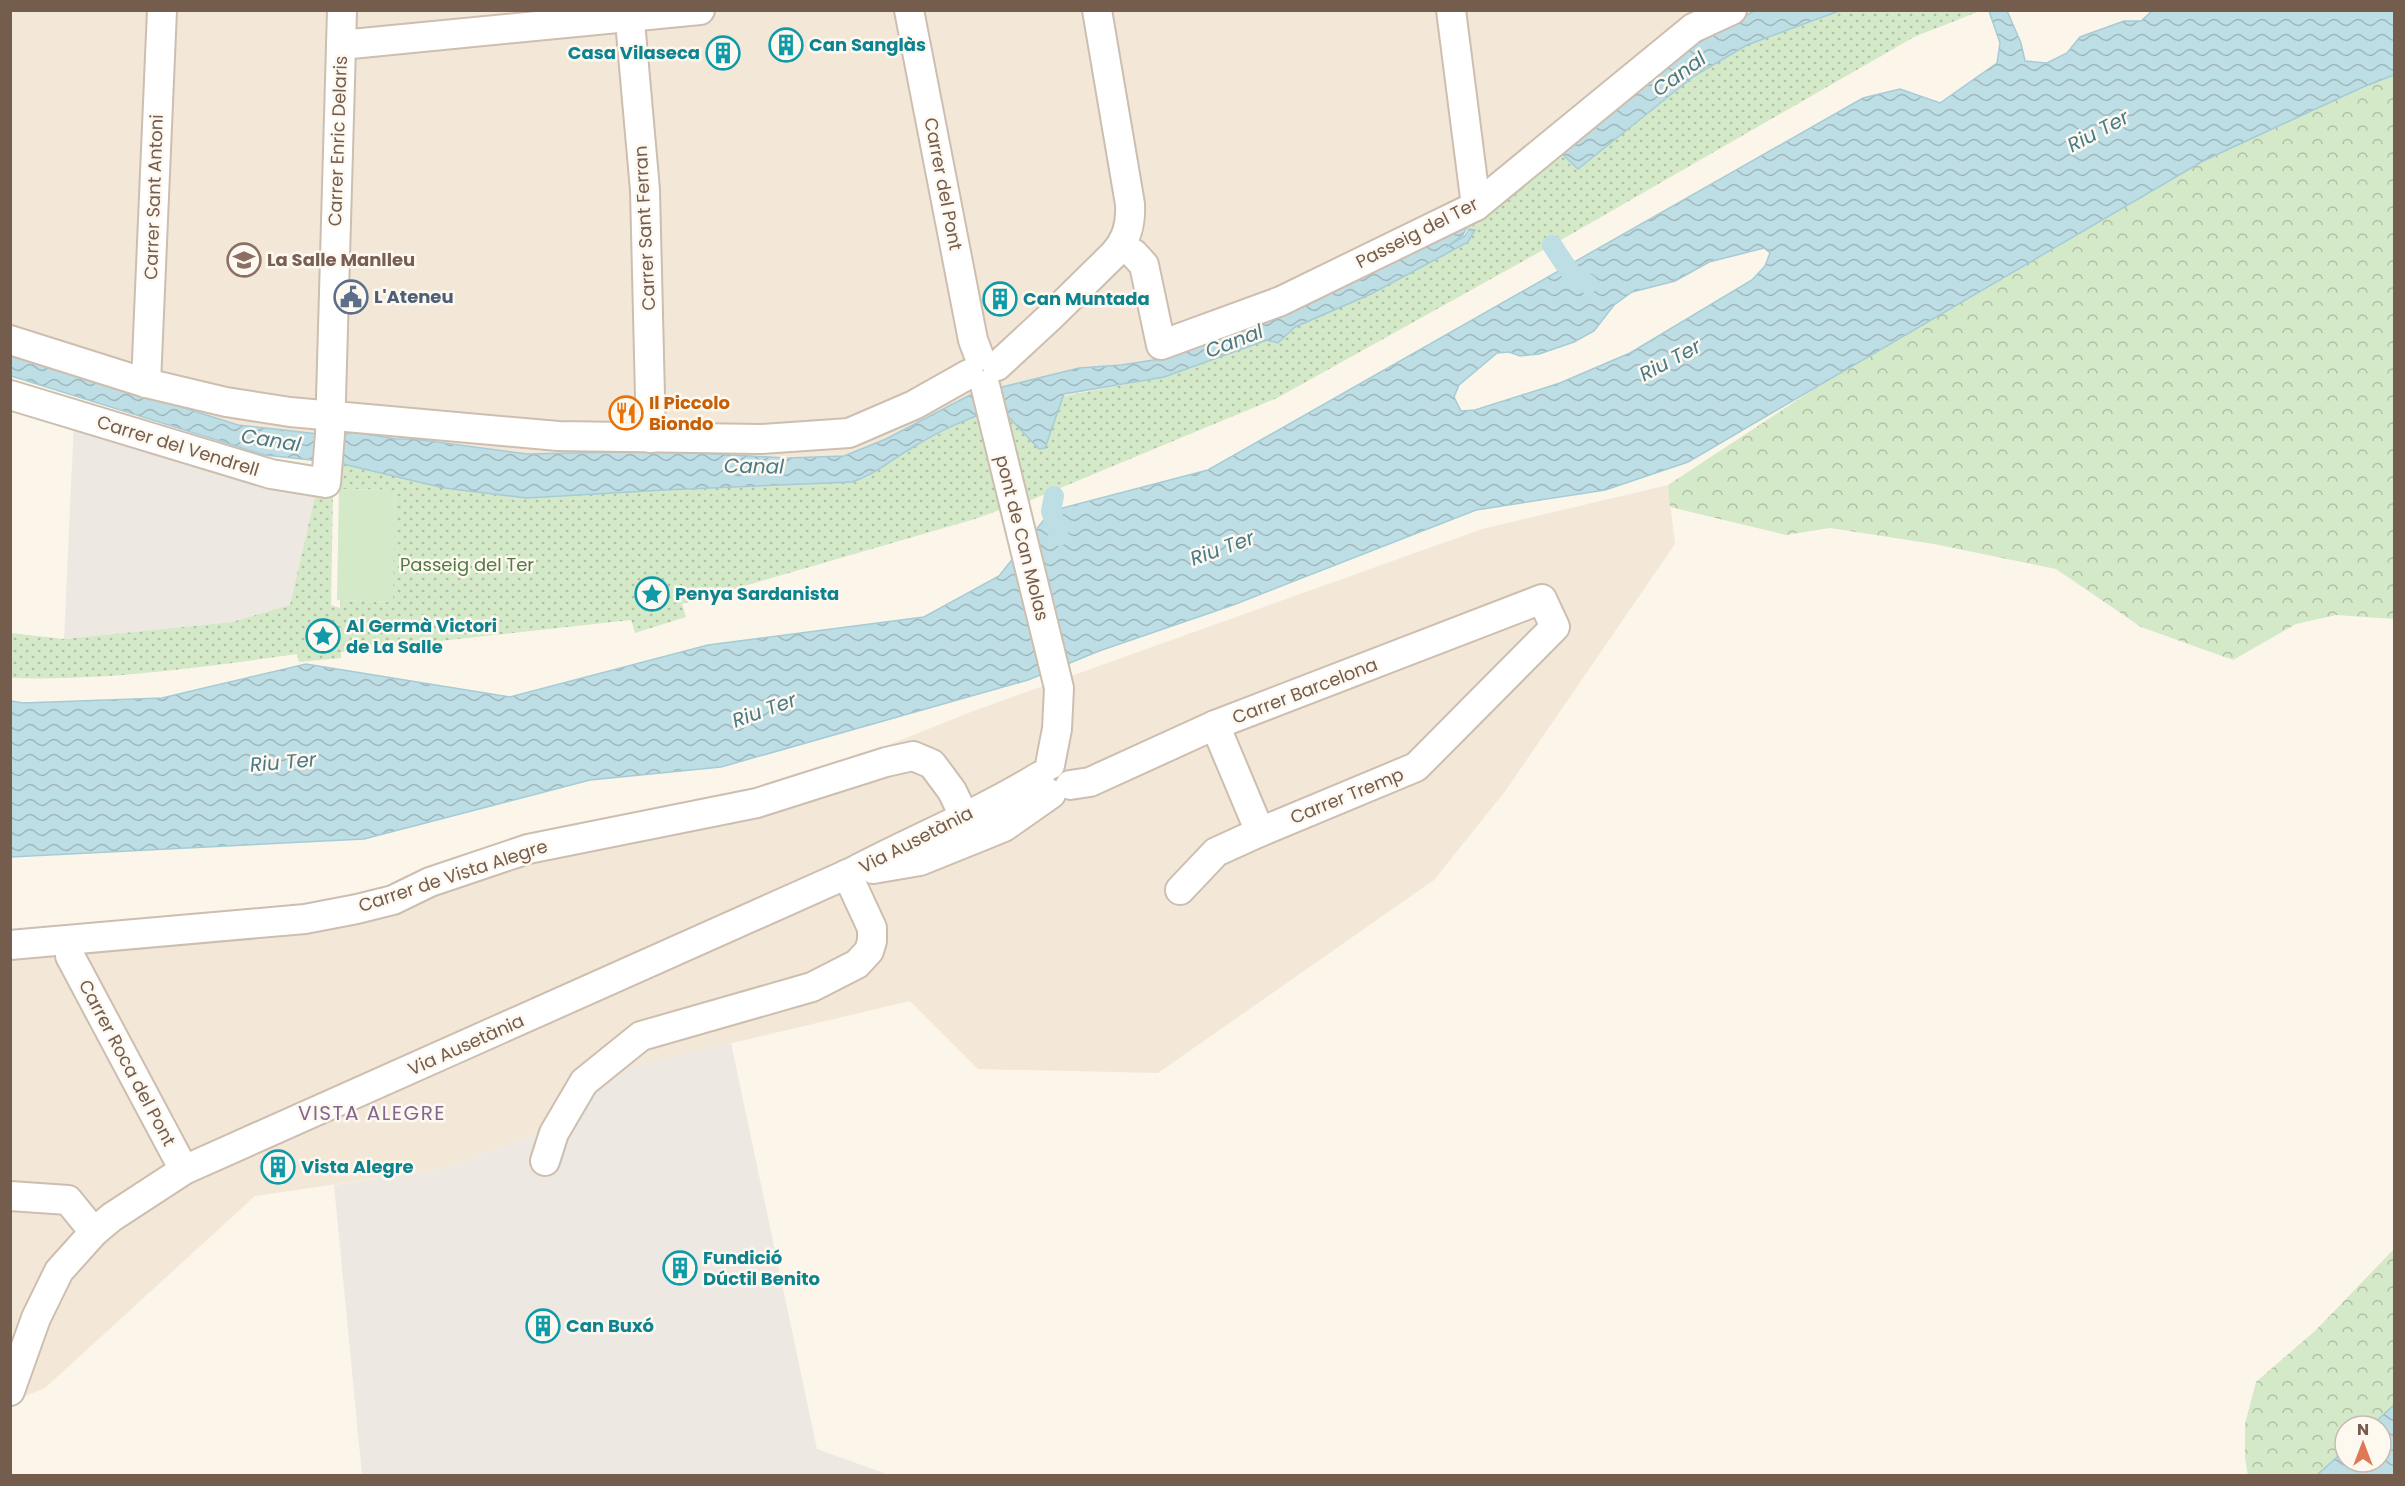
<svg xmlns="http://www.w3.org/2000/svg" width="2405" height="1486" viewBox="0 0 2405 1486" font-family="Poppins,sans-serif">
	<style>
		.residential { fill: #f3e8d8 }
		.industrial { fill: #ede8e2 }
		.forest { fill: url(#forest-crowns) }
		.park { fill: url(#park-dots) }
		.pitch { fill: #d4e9c8 }
		.water { fill: url(#water-waves); stroke: #a5ccd6; stroke-width: 1.5; fill-rule: evenodd }
		.lines { fill: none; stroke-linecap: round; stroke-linejoin: round }
		.canal { stroke: #bedee5; stroke-width: 20 }
		.minor-casing { stroke: #cdbeaf; stroke-width: 32 }
		.minor { stroke: #fff; stroke-width: 28 }
		.labels { text-anchor: middle; stroke-width: 5; stroke-linejoin: round; paint-order: stroke }
		.culture-label { font-size: 18px; font-weight: bold; fill: #0d838f; stroke: #fef9f0; text-anchor: start }
		.street-label { font-size: 18px; fill: #755d4e; stroke: #fef9f0 }
		.education-label { font-size: 18px; font-weight: bold; fill: #785e54; stroke: #fef9f0; text-anchor: start }
		.service-label { font-size: 18px; font-weight: bold; fill: #4e5e75; stroke: #fef9f0; text-anchor: start }
		.food-label { font-size: 18px; font-weight: bold; fill: #c56008; stroke: #fef9f0; text-anchor: start }
		.park-label { font-size: 18px; fill: #547a46; stroke: #fef9f0 }
		.water-label { font-size: 20px; font-style: italic; fill: #487a87; stroke: #fef9f0 }
		.neighbourhood-label { font-size: 20px; letter-spacing: 1.5px; fill: #846691; stroke: #fef9f0 }
	</style>
	<defs>
		<pattern id="forest-crowns" width="20" height="18" patternUnits="userSpaceOnUse" patternTransform="scale(1.5)"><rect width="20" height="18" fill="#d4e9c8"/><path d="M2 6a3 3 0 1 1 6 0M12 15a3 3 0 1 1 6 0" fill="none" stroke="#b1c0a5"/></pattern>
		<pattern id="park-dots" width="8" height="8" patternUnits="userSpaceOnUse" patternTransform="scale(1.5)"><rect width="8" height="8" fill="#d4e9c8"/><path d="M2 2h.1M6 6h.1" fill="none" stroke="#b1c0a5" stroke-width="1.8" stroke-linecap="round"/></pattern>
		<pattern id="water-waves" width="16" height="10" patternUnits="userSpaceOnUse" patternTransform="scale(1.5)"><rect width="16" height="10" fill="#bedee5"/><path d="M0 5q4-4 8 0t8 0" fill="none" stroke="#9fb7bc"/></pattern>
	</defs>
	<rect width="100%" height="100%" fill="#fcf5e9"/>
	<!-- residential -->
	<g class="residential">
		<polygon points="11,11 1754,11 1739,18 1570,140 1160,359 1121,365 1079,368 970,395 886,439 844,456 822,458 648,451 527,454 414,439 319,434 238,425 11,353"/>
		<polygon points="1668,485 1675,544 1506,790 1434,880 1158,1073 978,1069 910,1001 635,1066 534,1135 442,1169 255,1196 45,1388 11,1402 11,938 327,909 419,874 752,799 976,710 1482,529"/>
	</g>
	<!-- industrial -->
	<g class="industrial">
		<polygon points="74,421 316,492 290,605 232,622 64,639"/>
		<polygon points="731,1043 817,1449 889,1475 362,1475 334,1185 442,1169 534,1135 634,1066"/>
	</g>
	<!-- forest -->
	<g class="forest">
		<polygon points="2394,75 2394,619 2336,615 2296,624 2233,660 2141,627 2056,569 1934,544 1830,528 1786,535 1670,507 1668,485 1846,368 2203,161 2363,86"/>
		<polygon points="2394,1249 2394,1405 2371,1426 2345,1426 2345,1450 2317,1475 2248,1476 2245,1457 2245,1424 2256,1382 2316,1330"/>
	</g>
	<!-- park -->
	<g class="park">
		<polygon points="1839,11 1980,11 1914,37 1561,240 1277,398 1024,503 1000,408 1164,377 1267,340 1278,343 1295,327 1371,294 1468,242 1475,230 1456,229 1558,150 1578,169 1694,76 1747,45"/>
		<path d="M 978,414 L 1002,509 L 975,519 L 682,604 L 686,617 L 635,633 L 631,620 L 341,652 L 341,658 L 299,662 L 297,654 C 203,667 106,681 11,678 L 11,633 L 64,639 L 232,622 L 290,605 L 316,492 L 333,492 L 331,605 L 340,608 L 340,600 L 392,602 L 395,490 L 339,489 L 339,463 L 444,488 L 664,490 L 852,482 L 865,478 L 910,449 Z"/>
	</g>
	<!-- pitch -->
	<polygon class="pitch" points="339,489 395,490 393,602 337,600"/>
	<!-- water -->
	<g class="water">
		<polygon points="1754,11 1839,11 1747,45 1694,76 1578,169 1558,150 1676,56"/>
		<path d="M 1989,11 L 2007,11 L 2021,43 L 2025,61 L 2047,63 L 2067,53 L 2080,37 L 2124,21 L 2141,21 L 2152,11 L 2394,11 L 2394,75 L 2363,87 L 2203,161 L 1688,462 L 1605,490 L 1476,510 L 1233,605 L 1099,651 L 1028,680 L 721,767 L 590,780 L 364,839 L 11,857 L 11,701 L 23,703 L 162,698 L 306,664 L 510,697 L 708,645 L 924,617 L 999,576 L 1051,511 L 1208,470 L 1863,98 L 1900,89 L 1940,103 L 1997,63 L 2000,43 ZM 1764,248 L 1770,253 L 1765,266 L 1752,280 L 1630,353 L 1560,383 L 1475,410 L 1461,411 L 1454,397 L 1459,385 L 1497,353 L 1509,352 L 1520,356 L 1539,354 L 1574,342 L 1594,331 L 1614,305 L 1632,292 L 1675,281 L 1709,262 Z"/>
		<path d="M 1456,229 L 1466,229 L 1463,235 L 1446,247 L 1465,236 L 1469,229 L 1475,230 L 1468,242 L 1371,294 L 1295,327 L 1278,343 L 1267,340 L 1164,377 L 1064,394 L 1045,448 L 1039,449 L 1000,408 C 969,417 938,432 910,449 C 891,460 874,475 852,482 L 664,490 L 527,498 L 444,488 L 339,463 L 265,455 L 11,376 L 11,353 L 238,425 L 319,434 L 341,435 L 353,432 L 396,439 L 414,439 L 527,454 L 663,451 L 788,458 L 844,456 L 886,439 L 970,395 L 1079,368 L 1121,365 L 1160,359 Z"/>
		<polygon points="2394,1405 2394,1475 2317,1475 2345,1450 2345,1462 2381,1462 2381,1426 2371,1426"/>
	</g>
	<g class="lines">
		<!-- canal -->
		<g class="canal">
			<path d="M 1552,245 C 1561,258 1572,280 1588,284"/>
			<polyline points="1054,496 1051,511 1059,536"/>
		</g>
		<defs>
			<g id="minor">
				<polyline points="629,10 645,190 651,438"/>
				<polyline points="909,10 973,340 979,356"/>
				<polyline points="1451,10 1476,206"/>
				<polyline points="341,45 700,10"/>
				<polyline points="1121,246 1134,254 1144,265 1161,345 1281,301 1476,206 1693,28 1732,10"/>
				<polyline points="10,340 146,383 226,402 290,412 558,436 761,439 849,433 914,405 969,374"/>
				<path d="M 997,366 L 1050,317 L 1113,255 C 1127,240 1131,224 1130,204 L 1097,10"/>
				<polyline points="146,383 162,10"/>
				<polyline points="985,385 1059,688 1057,729 1050,765"/>
				<polyline points="10,395 271,474 326,483 330,434 342,10"/>
				<polyline points="1215,725 1260,832"/>
				<polyline points="1070,785 1090,782 1215,725 1542,599 1555,627 1416,767 1260,832 1216,852 1180,890"/>
				<polyline points="873,869 920,861 982,836 1004,827 1051,794"/>
				<polyline points="10,945 305,919 357,909 393,900 430,882 528,849 757,803 886,762 913,756 932,764 952,791 964,816"/>
				<polyline points="70,956 184,1170"/>
				<polyline points="545,1161 554,1133 584,1082 641,1036 812,987 857,964 869,951 872,941 872,928 847,874"/>
				<polyline points="10,1196 68,1200 94,1232"/>
				<path d="M 10,1391 L 36,1318 L 59,1271 L 94,1232 L 112,1217 L 184,1170 L 852,872 C 914,839 980,813 1040,776"/>
			</g>
		</defs>
		<!-- minor casing -->
		<use href="#minor" class="minor-casing"/>
		<!-- minor -->
		<use href="#minor" class="minor"/>
	</g>
	<!-- icons -->
	<defs>
		<symbol id="building-ring" viewBox="-11 -11 22 22"><circle r="9.5" fill="#fef9f0" stroke="#0f9aa8" stroke-width="1.5"/><path d="M-4-6H4V6H1V3H-1V6H-4ZM-2.5-4.3h1.7v1.8h-1.7ZM.8-4.3h1.7v1.8H.8ZM-2.5-1h1.7V.8h-1.7ZM.8-1h1.7V.8H.8Z" fill="#0f9aa8"/></symbol>
		<symbol id="school-ring" viewBox="-11 -11 22 22"><circle r="9.5" fill="#fef9f0" stroke="#8d6e63" stroke-width="1.5"/><path d="M0-5L7-2L0 1L-7-2ZM-4 1L0 2.5L4 1V4Q0 6-4 4Z" fill="#8d6e63"/></symbol>
		<symbol id="civic-ring" viewBox="-11 -11 22 22"><circle r="9.5" fill="#fef9f0" stroke="#5c6f8a" stroke-width="1.5"/><path d="M-.6-6.5H3V-4.5H.6V-3L4-1V1h2V6H-6V1h2V-1L-.6-3ZM-1.2 2.5V6h2.4V2.5Z" fill="#5c6f8a"/></symbol>
		<symbol id="restaurant-ring" viewBox="-11 -11 22 22"><circle r="9.5" fill="#fef9f0" stroke="#e8710a" stroke-width="1.5"/><path d="M-5-6h1v4h1v-4h1v4h1v-4h1v5L-1.5 .5V6h-2V.5L-5-1ZM5-6V6H3V1.5H1.5Q1.5-4 5-6Z" fill="#e8710a"/></symbol>
		<symbol id="sight-ring" viewBox="-11 -11 22 22"><circle r="9.5" fill="#fef9f0" stroke="#0f9aa8" stroke-width="1.5"/><path d="M0-6L1.8-2.2L6-1.7L2.9 1.2L3.7 5.4L0 3.3L-3.7 5.4L-2.9 1.2L-6-1.7L-1.8-2.2Z" fill="#0f9aa8"/></symbol>
	</defs>
	<g fill-rule="evenodd">
		<use href="#building-ring" x="767" y="26" width="38" height="38"/>
		<use href="#building-ring" x="704" y="34" width="38" height="38"/>
		<use href="#school-ring" x="225" y="241" width="38" height="38"/>
		<use href="#civic-ring" x="332" y="278" width="38" height="38"/>
		<use href="#building-ring" x="981" y="280" width="38" height="38"/>
		<use href="#restaurant-ring" x="607" y="394" width="38" height="38"/>
		<use href="#sight-ring" x="633" y="575" width="38" height="38"/>
		<use href="#sight-ring" x="304" y="617" width="38" height="38"/>
		<use href="#building-ring" x="259" y="1148" width="38" height="38"/>
		<use href="#building-ring" x="661" y="1249" width="38" height="38"/>
		<use href="#building-ring" x="524" y="1307" width="38" height="38"/>
	</g>
	<g class="labels">
		<!-- culture labels -->
		<g class="culture-label">
			<text x="809" y="51">Can Sanglàs</text>
			<text x="700" y="59" text-anchor="end">Casa Vilaseca</text>
			<text x="1023" y="305">Can Muntada</text>
			<text x="675" y="600">Penya Sardanista</text>
			<text x="346" y="632">Al Germà Victori<tspan x="346" dy="21">de La Salle</tspan></text>
			<text x="301" y="1173">Vista Alegre</text>
			<text x="703" y="1264">Fundició<tspan x="703" dy="21">Dúctil Benito</tspan></text>
			<text x="566" y="1332">Can Buxó</text>
		</g>
		<!-- street labels -->
		<g class="street-label">
			<text transform="translate(338 141) rotate(-88)" y="6">Carrer Enric Delaris</text>
			<text transform="translate(943 184) rotate(79)" y="6">Carrer del Pont</text>
			<text transform="translate(154 197) rotate(-88)" y="6">Carrer Sant Antoni</text>
			<text transform="translate(645 228) rotate(-93)" y="6">Carrer Sant Ferran</text>
			<text transform="translate(1417 233) rotate(-27)" y="6">Passeig del Ter</text>
			<text transform="translate(178 446) rotate(17)" y="6">Carrer del Vendrell</text>
			<text transform="translate(1022 538) rotate(76)" y="6">pont de Can Molas</text>
			<text transform="translate(1305 691) rotate(-21)" y="6">Carrer Barcelona</text>
			<text transform="translate(1347 796) rotate(-22)" y="6">Carrer Tremp</text>
			<text transform="translate(916 840) rotate(-27)" y="6">Via Ausetània</text>
			<text transform="translate(453 876) rotate(-18)" y="6">Carrer de Vista Alegre</text>
			<text transform="translate(466 1045) rotate(-24)" y="6">Via Ausetània</text>
			<text transform="translate(127 1063) rotate(62)" y="6">Carrer Roca del Pont</text>
		</g>
		<!-- education labels -->
		<g class="education-label">
			<text x="267" y="266">La Salle Manlleu</text>
		</g>
		<!-- service labels -->
		<g class="service-label">
			<text x="374" y="303">L'Ateneu</text>
		</g>
		<!-- food labels -->
		<g class="food-label">
			<text x="649" y="409">Il Piccolo<tspan x="649" dy="21">Biondo</tspan></text>
		</g>
		<!-- park labels -->
		<g class="park-label">
			<text x="467" y="571">Passeig del Ter</text>
		</g>
		<!-- water labels -->
		<g class="water-label">
			<text transform="translate(1679 74) rotate(-36)" y="7">Canal</text>
			<text transform="translate(2098 131) rotate(-28)" y="7">Riu Ter</text>
			<text transform="translate(1234 341) rotate(-21)" y="7">Canal</text>
			<text transform="translate(1670 360) rotate(-28)" y="7">Riu Ter</text>
			<text transform="translate(271 440) rotate(9)" y="7">Canal</text>
			<text transform="translate(754 466) rotate(1)" y="7">Canal</text>
			<text transform="translate(1222 548) rotate(-20)" y="7">Riu Ter</text>
			<text transform="translate(764 710) rotate(-20)" y="7">Riu Ter</text>
			<text transform="translate(283 762) rotate(-5)" y="7">Riu Ter</text>
		</g>
		<!-- neighbourhood labels -->
		<g class="neighbourhood-label">
			<text x="372" y="1120">VISTA ALEGRE</text>
		</g>
	</g>
	<!-- border -->
	<rect width="2405" height="1486" fill="none" stroke="#755d4e" stroke-width="24"/>
	<!-- north arrow -->
	<g transform="translate(2363 1444)"><circle r="28" fill="#fef9f0" stroke="#c7bbaf" stroke-width="1.5"/>
	<path d="M0-4.5L10 22L0 15L-10 22Z" fill="#df7955"/>
	<text y="-9" font-size="16" font-weight="bold" text-anchor="middle" fill="#755d4e">N</text>
	</g>
</svg>
